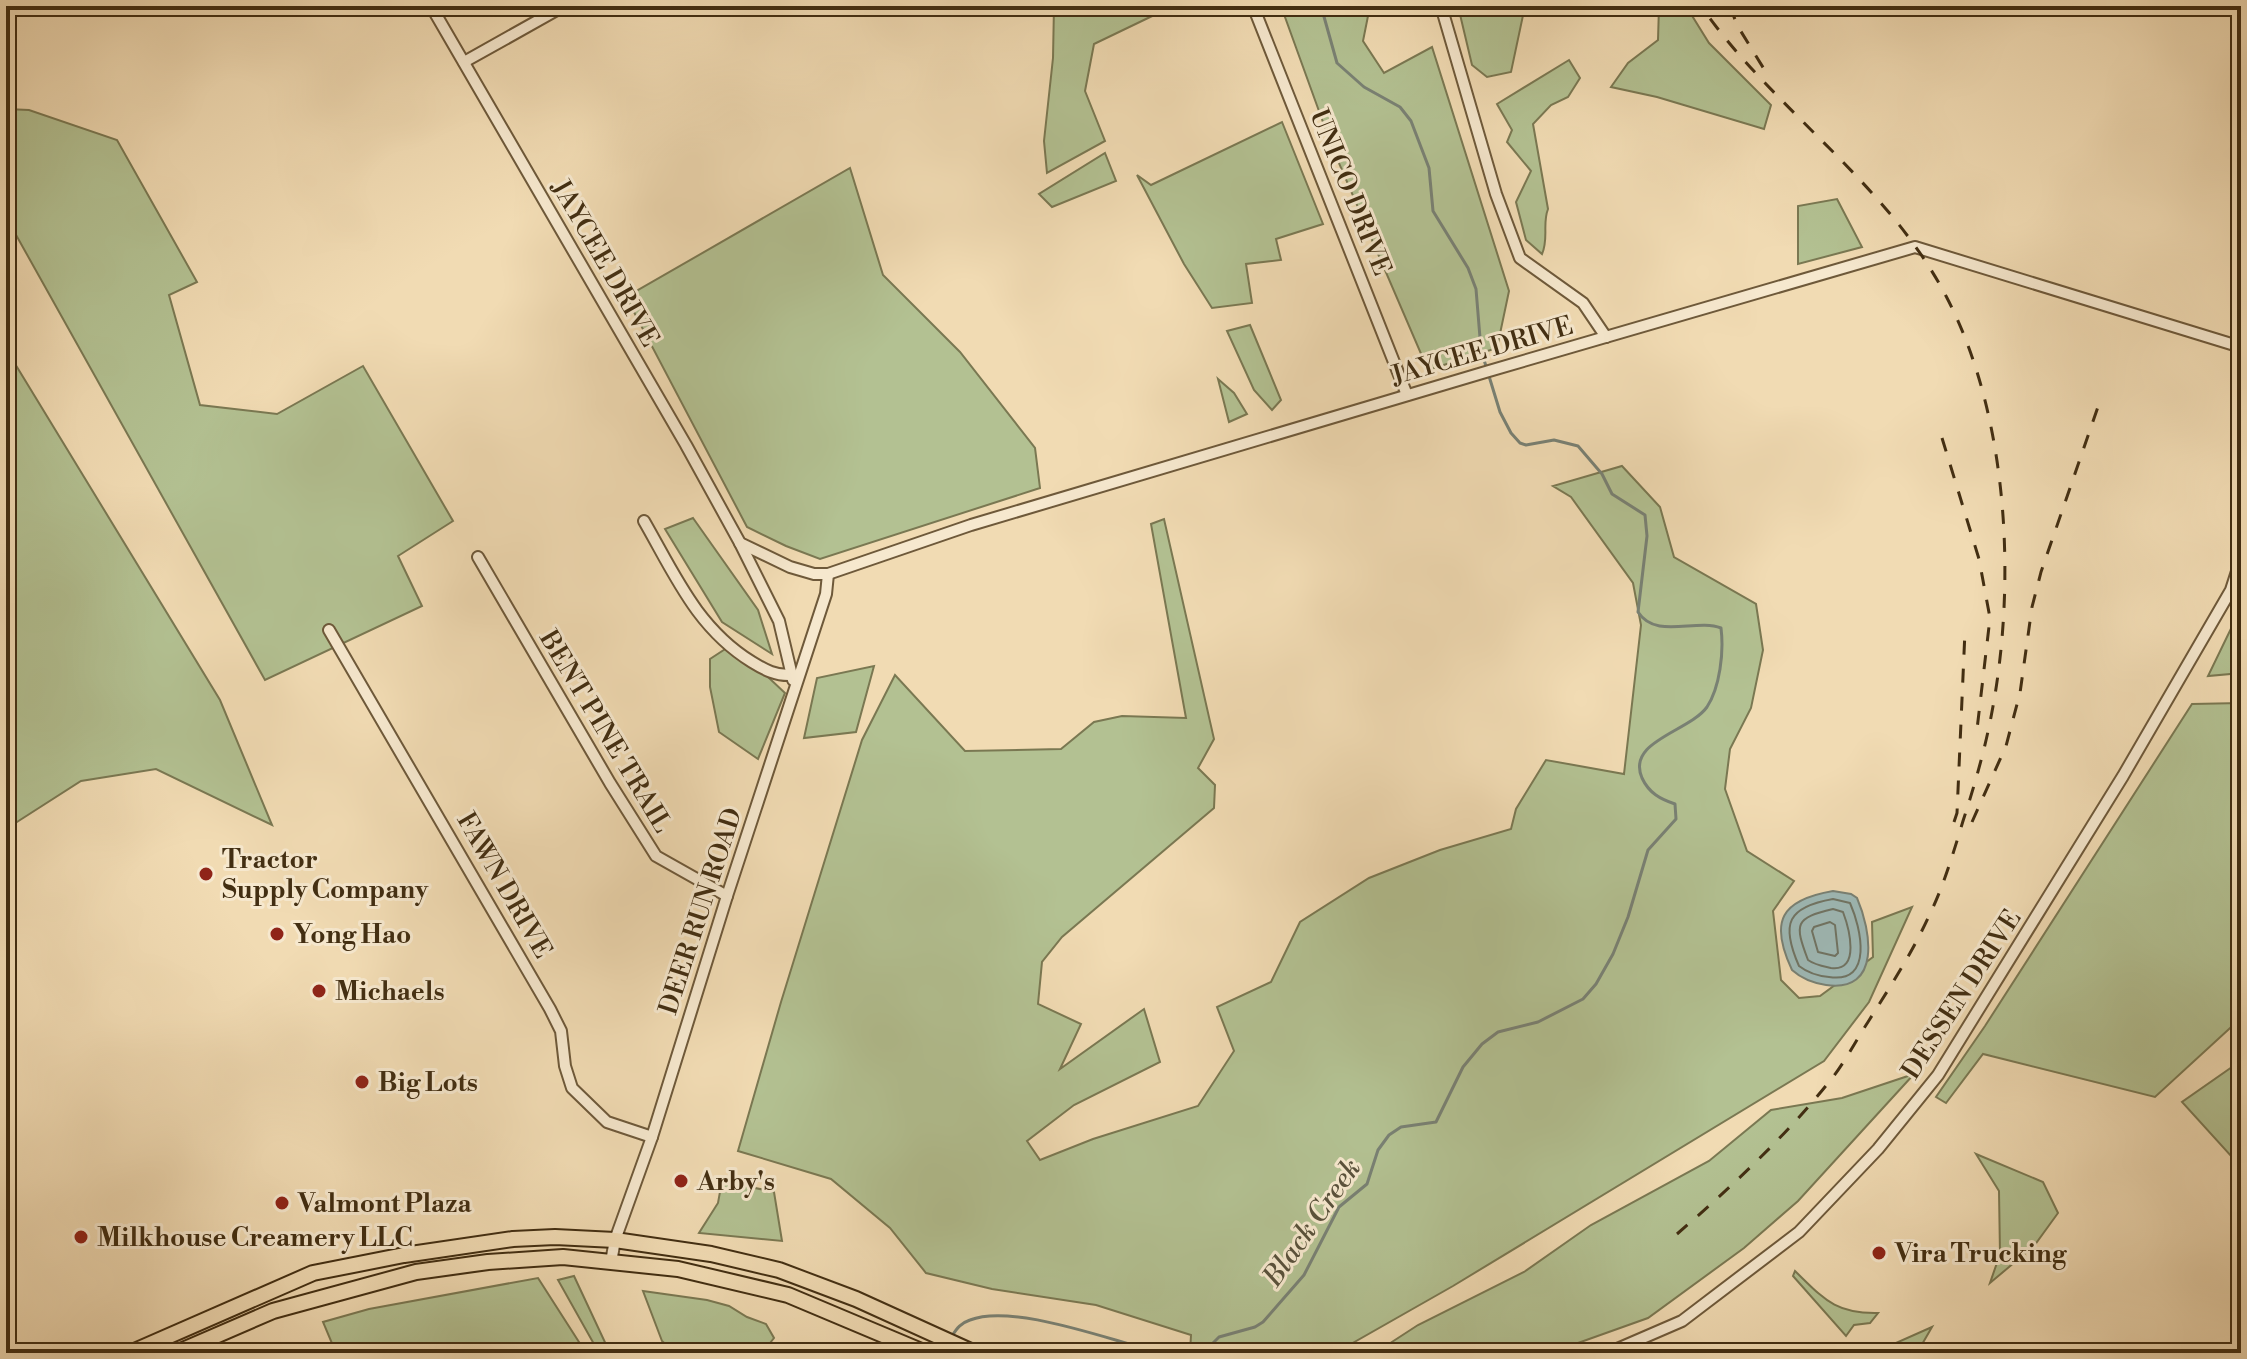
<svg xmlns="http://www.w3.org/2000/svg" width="2247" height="1359" viewBox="0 0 2247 1359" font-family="'Libre Bodoni',serif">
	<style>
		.green { fill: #b3c192; stroke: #7a7852; stroke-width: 2 }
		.water { fill: #9eb9b6; stroke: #798174; stroke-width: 2 }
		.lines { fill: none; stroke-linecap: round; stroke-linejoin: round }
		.shore { stroke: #707464; stroke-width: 2 }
		.stream { stroke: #798174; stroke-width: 3 }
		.minor-casing { stroke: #6e593a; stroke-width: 14 }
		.highway-casing { stroke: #422e12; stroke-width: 18 }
		.minor { stroke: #f6e8ce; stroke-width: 10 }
		.highway { stroke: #f1dbb3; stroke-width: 14 }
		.rail { stroke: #422e12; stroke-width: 3; stroke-dasharray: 14 14; stroke-linecap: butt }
		.poi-dot { fill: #8f2418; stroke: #f6e8ce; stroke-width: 3 }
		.labels { text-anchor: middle; stroke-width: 6; stroke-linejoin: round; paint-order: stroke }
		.street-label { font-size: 26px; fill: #422e12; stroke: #f6e8ce }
		.poi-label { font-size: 26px; font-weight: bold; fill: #422e12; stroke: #f6e8ce; text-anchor: start }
		.water-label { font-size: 28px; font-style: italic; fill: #59513b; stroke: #f6e8ce }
	</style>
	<rect width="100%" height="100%" fill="#f1dbb3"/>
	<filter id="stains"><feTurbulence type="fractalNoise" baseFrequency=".0025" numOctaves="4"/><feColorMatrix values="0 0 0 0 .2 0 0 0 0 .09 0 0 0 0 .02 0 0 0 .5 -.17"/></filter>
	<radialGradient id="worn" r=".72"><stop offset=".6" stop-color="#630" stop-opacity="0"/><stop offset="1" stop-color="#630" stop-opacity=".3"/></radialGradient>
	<!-- green -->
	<g class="green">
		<polygon points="1054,6 1173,6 1094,44 1085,91 1105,141 1047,173 1044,141 1053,58"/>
		<polygon points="1281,6 1370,6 1363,41 1384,73 1432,47 1509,291 1497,348 1428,370 1332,147"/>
		<polygon points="1458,6 1525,6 1511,72 1487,77 1472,65"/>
		<polygon points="1659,6 1686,6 1709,43 1771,105 1764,129 1657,97 1611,87 1628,63 1658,40"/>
		<path d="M 1569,60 L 1580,78 L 1568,97 L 1551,105 L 1533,124 L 1548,209 C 1542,224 1549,238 1542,254 L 1526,240 L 1516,202 L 1531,171 L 1507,142 L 1512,130 L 1497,104 Z"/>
		<polygon points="6,109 29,110 117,140 197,282 169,295 200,405 277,414 363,366 453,521 398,556 422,606 265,680 6,217"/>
		<polygon points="1282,122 1323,224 1276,239 1281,260 1246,264 1252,303 1212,308 1184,264 1137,175 1151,185"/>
		<polygon points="1105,153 1116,181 1052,207 1039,194"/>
		<polygon points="850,168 883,275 960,352 1035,448 1040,488 820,559 786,546 747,527 626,297"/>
		<polygon points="1837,199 1862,247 1798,264 1798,206"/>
		<polygon points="1250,325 1281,400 1272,410 1254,390 1227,331"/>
		<polygon points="6,349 220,700 272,825 156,769 81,781 6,829"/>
		<polygon points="1218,379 1234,393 1247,414 1229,422"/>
		<polygon points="1622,466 1660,507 1674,557 1756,604 1763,650 1751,708 1730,749 1725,789 1747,851 1794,881 1773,911 1781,980 1799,998 1820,996 1873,957 1872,922 1912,907 1869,1002 1824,1061 1453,1286 1335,1353 1190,1353 1191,1335 1096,1305 992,1289 926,1273 890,1228 831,1179 738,1151 781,1002 862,740 895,675 965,751 1061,749 1094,722 1122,716 1186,718 1151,524 1164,519 1214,739 1198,768 1215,785 1214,808 1062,937 1042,962 1038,1004 1081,1024 1060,1069 1144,1009 1160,1062 1074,1105 1027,1141 1040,1160 1093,1139 1198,1106 1234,1051 1217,1007 1271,982 1300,922 1369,878 1440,850 1511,829 1516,809 1546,760 1624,774 1641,625 1633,583 1571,497 1553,486"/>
		<polygon points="693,518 758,610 772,654 722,622 665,529"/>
		<polygon points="2241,608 2241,673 2208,676"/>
		<polygon points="733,644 785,693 758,759 719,732 710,687 710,659"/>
		<polygon points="874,666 856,732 804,738 817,678"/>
		<polygon points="2241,703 2241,1018 2155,1097 1983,1054 1946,1103 1936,1097 1985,1026 2192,704"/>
		<polygon points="2232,1067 2241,1068 2241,1167 2182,1102"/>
		<polygon points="1914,1074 1798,1201 1744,1248 1648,1318 1550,1353 1375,1353 1418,1325 1524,1272 1591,1225 1709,1161 1771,1110 1842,1098"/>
		<polygon points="1976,1154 2043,1182 2058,1213 2034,1246 1990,1283 2000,1254 1999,1191"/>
		<polygon points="722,1181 774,1192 782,1241 699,1233 718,1203"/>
		<path d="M 1795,1271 C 1824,1299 1835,1314 1878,1313 L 1870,1323 L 1854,1325 L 1846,1336 L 1793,1276 Z"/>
		<polygon points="574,1276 610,1353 599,1353 558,1280"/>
		<polygon points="538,1278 586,1353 336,1353 323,1322 369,1309"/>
		<polygon points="643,1291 707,1300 729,1306 747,1317 766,1324 774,1338 762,1353 675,1353 662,1341"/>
		<polygon points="1932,1327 1917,1353 1883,1353 1889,1346"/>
	</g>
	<!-- water -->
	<path class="water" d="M 1833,891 L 1851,894 L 1857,898 C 1871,930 1882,993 1826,985 C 1813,983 1802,979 1792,970 C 1769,921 1781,900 1833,891 Z"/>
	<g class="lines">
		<!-- shore -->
		<g class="shore">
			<path d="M 1833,899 L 1850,903 C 1861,928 1874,984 1829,977 C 1818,976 1808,973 1799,966 C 1780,923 1788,907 1833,899 Z"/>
			<path d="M 1833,909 L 1843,912 C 1849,928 1861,972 1831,968 C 1822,966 1815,965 1808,960 C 1794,923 1795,918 1833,909 Z"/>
			<polygon points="1830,922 1835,925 1838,953 1835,956 1818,952 1812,931 1814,927"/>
		</g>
		<!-- stream -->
		<path class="stream" d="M 952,1336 C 957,1328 961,1323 970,1320 C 1012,1303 1109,1340 1155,1351 L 1179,1353 L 1201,1351 L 1207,1349 L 1219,1337 L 1255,1327 L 1263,1322 L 1304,1275 L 1339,1207 L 1367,1184 L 1378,1150 L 1389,1135 L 1401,1127 L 1436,1122 L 1463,1067 L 1482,1044 L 1498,1032 L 1538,1022 L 1583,999 L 1596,984 L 1613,954 L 1628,917 L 1648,850 L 1676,819 L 1675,804 C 1660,799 1649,793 1642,778 C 1626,741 1689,732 1707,707 C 1720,687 1724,652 1721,628 C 1696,618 1656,640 1638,612 L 1647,536 L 1645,515 L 1612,494 L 1602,474 L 1578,446 L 1554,440 L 1526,445 L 1520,443 L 1511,433 L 1500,412 L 1481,350 L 1476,289 L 1468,268 L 1433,211 L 1429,168 L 1411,121 L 1400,107 L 1364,87 L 1337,63 L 1321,6"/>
		<defs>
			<g id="minor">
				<polyline points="431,6 686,445 740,543 790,567 814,574 828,574 971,525 1489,371 1915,247 2241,347"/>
				<polyline points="1253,6 1407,395"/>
				<polyline points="1441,6 1496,194 1520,258 1583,303 1606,337"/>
				<polyline points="464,62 564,6"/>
				<path d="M 644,521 C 675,575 697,628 752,662 C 765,670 776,676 792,675"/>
				<polyline points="740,543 779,621 793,680"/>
				<polyline points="478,557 610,783 656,856 727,896"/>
				<polyline points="329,630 550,1009 561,1031 565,1066 572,1088 607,1122 652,1137"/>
				<polyline points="611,1262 615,1240 652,1137 727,896 826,594 828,574"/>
				<polyline points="1608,1353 1682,1321 1799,1232 1878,1149 1938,1075 2123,776 2231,590 2241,559"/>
			</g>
			<g id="highway">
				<polyline points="130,1353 313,1273 404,1255 513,1239 555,1237 615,1240 711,1254 779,1270 856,1299 975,1353"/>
				<polyline points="176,1353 273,1311 416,1272 488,1262 563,1257 678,1269 788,1295 926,1353"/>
			</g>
		</defs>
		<!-- minor casing -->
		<use href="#minor" class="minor-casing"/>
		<!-- highway casing -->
		<use href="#highway" class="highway-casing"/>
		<!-- minor -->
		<use href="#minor" class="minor"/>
		<!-- highway -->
		<use href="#highway" class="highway"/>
		<!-- rail -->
		<g class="rail">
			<polyline points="1730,6 1737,25 1764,69"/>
			<polyline points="1942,438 1979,559 1990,618 1976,738"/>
			<polyline points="1954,822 1957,813 1965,631"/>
			<polyline points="1972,822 2006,746 2020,693 2032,607 2041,572 2100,401"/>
			<path d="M 1677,1234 C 1729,1189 1786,1136 1829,1082 C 1844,1064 1855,1042 1868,1022 C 1890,987 1912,953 1929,916 C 1944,885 1953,854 1963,821 C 1974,787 1984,753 1991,717 C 2017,585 2009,416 1946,296 C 1886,181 1773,110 1701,6"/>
		</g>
	</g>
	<!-- markers -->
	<g class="poi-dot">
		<circle cx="206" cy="874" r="8"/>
		<circle cx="277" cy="934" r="8"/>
		<circle cx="319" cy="991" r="8"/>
		<circle cx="362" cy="1082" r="8"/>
		<circle cx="681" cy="1181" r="8"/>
		<circle cx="282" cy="1203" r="8"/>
		<circle cx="81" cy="1237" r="8"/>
		<circle cx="1879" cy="1253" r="8"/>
	</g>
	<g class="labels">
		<!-- street labels -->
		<g class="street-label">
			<text transform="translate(1351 192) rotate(68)" y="9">UNICO DRIVE</text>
			<text transform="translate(606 263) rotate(60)" y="9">JAYCEE DRIVE</text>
			<text transform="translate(1482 350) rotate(-16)" y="9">JAYCEE DRIVE</text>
			<text transform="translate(606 731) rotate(59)" y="9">BENT PINE TRAIL</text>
			<text transform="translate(505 885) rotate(60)" y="9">FAWN DRIVE</text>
			<text transform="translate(700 911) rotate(-72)" y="9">DEER RUN ROAD</text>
			<text transform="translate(1961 994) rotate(-57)" y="9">DESSEN DRIVE</text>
		</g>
		<!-- poi labels -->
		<g class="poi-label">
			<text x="222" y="868">Tractor<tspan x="222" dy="30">Supply Company</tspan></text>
			<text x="293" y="943">Yong Hao</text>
			<text x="335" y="1000">Michaels</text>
			<text x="378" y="1091">Big Lots</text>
			<text x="697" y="1190">Arby's</text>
			<text x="298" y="1212">Valmont Plaza</text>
			<text x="97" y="1246">Milkhouse Creamery LLC</text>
			<text x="1895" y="1262">Vira Trucking</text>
		</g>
		<!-- water labels -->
		<g class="water-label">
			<text transform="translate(1311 1222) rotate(-55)" y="10">Black Creek</text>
		</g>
	</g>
	<!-- margin -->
	<rect width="2247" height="1359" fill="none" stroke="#f1dbb3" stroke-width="32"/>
	<rect x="8" y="8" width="2231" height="1343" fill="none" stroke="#422e12" stroke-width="4"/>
	<rect x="16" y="16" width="2215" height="1327" fill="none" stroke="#422e12" stroke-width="2"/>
	<rect width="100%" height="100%" filter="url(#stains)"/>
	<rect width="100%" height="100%" fill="url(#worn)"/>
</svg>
